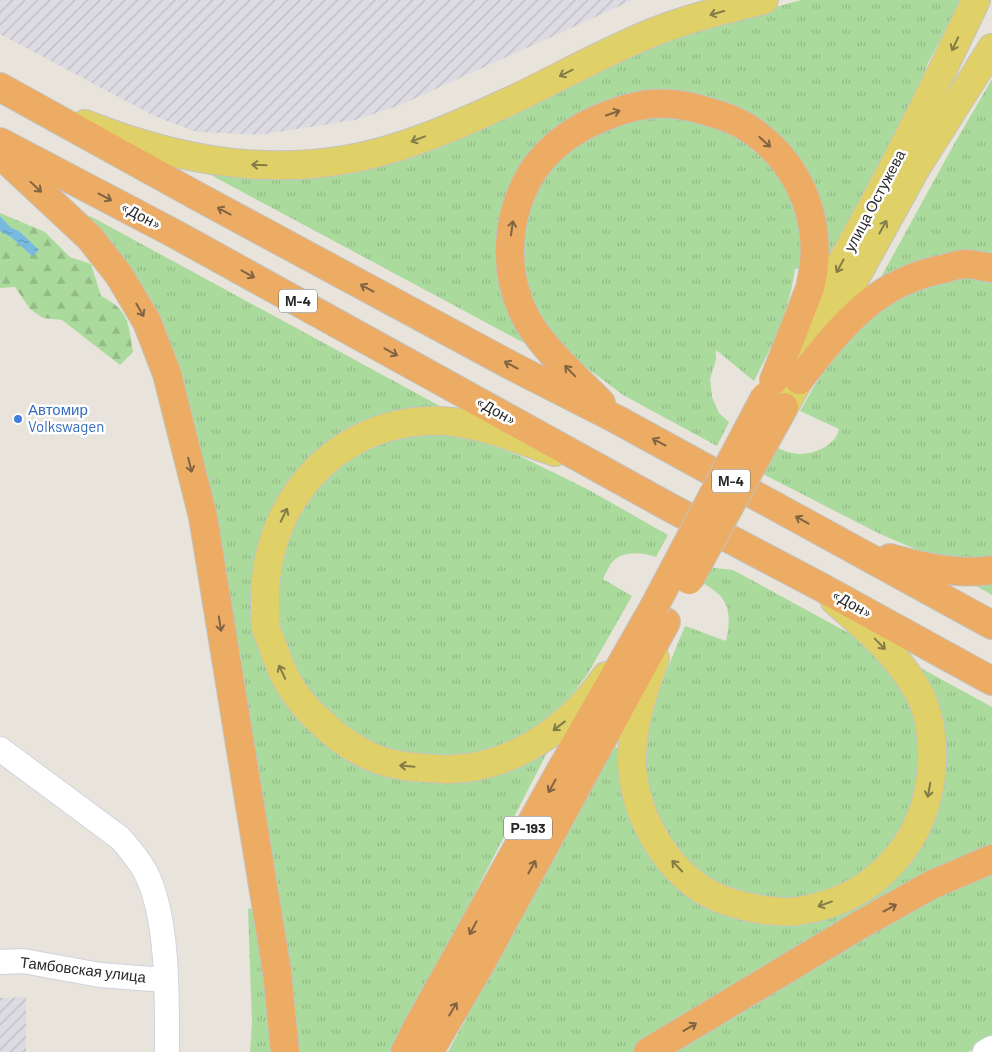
<svg xmlns="http://www.w3.org/2000/svg" width="992" height="1052" viewBox="0 0 992 1052" font-family="Barlow,sans-serif">
	<style>
		.industrial { fill: url(#industrial-furrows) }
		.grass { fill: url(#grass-tufts) }
		.forest { fill: url(#forest-firs) }
		.water { fill: url(#water-ripples) }
		.lines { fill: none; stroke-linecap: round; stroke-linejoin: round }
		.minor-casing { stroke: #d0d2df; stroke-width: 26 }
		.major-casing { stroke: #c3c3c3; stroke-width: 30 }
		.highway-casing { stroke: #c3c3c3; stroke-width: 30 }
		.minor { stroke: #fff; stroke-width: 24 }
		.major { stroke: #e0d068; stroke-width: 28 }
		.highway { stroke: #ecac63; stroke-width: 28 }
		.highway-bridge-casing { stroke: #c3c3c3; stroke-width: 30; stroke-linecap: butt }
		.highway-bridge { stroke: #ecac63; stroke-width: 28 }
		.oneway { stroke: #847c48 }
		.oneway2 { stroke: #806343 }
		.shop-dot { fill: #3f7fe0; stroke: #fff; stroke-width: 2 }
		.labels { text-anchor: middle; stroke-width: 5; stroke-linejoin: round; paint-order: stroke }
		.shield { fill: #fff; stroke: #686868; stroke-width: 1 }
		.shield-label { font-size: 14px; font-weight: bold; fill: #282828 }
		.street-label { font-size: 15px; fill: #282828; stroke: #fff }
		.shop-label { font-size: 15px; fill: #366cbe; stroke: #fff; text-anchor: start }
	</style>
	<defs>
		<pattern id="industrial-furrows" width="10" height="10" patternUnits="userSpaceOnUse" patternTransform="scale(1.25)"><rect width="10" height="10" fill="#dddbe2"/><path d="M-1 1l2-2M0 10L10 0M9 11l2-2" fill="none" stroke="#bebcc2"/></pattern>
		<pattern id="grass-tufts" width="24" height="20" patternUnits="userSpaceOnUse" patternTransform="scale(1.25)"><rect width="24" height="20" fill="#abda9d"/><path d="M3 7l-1-3M5 7V3M7 7l1-3M15 17l-1-3M17 17v-4M19 17l1-3" fill="none" stroke="#93bb87"/></pattern>
		<pattern id="forest-firs" width="22" height="20" patternUnits="userSpaceOnUse" patternTransform="scale(1.25)"><rect width="22" height="20" fill="#abda9d"/><path d="M5 1l3.5 6h-7zM16 11l3.5 6h-7z" fill="#93bb87"/></pattern>
		<pattern id="water-ripples" width="26" height="14" patternUnits="userSpaceOnUse" patternTransform="scale(1.25)"><rect width="26" height="14" fill="#78bae0"/><path d="M2 4q2-2 4 0t4 0M15 11q2-2 4 0t4 0" fill="none" stroke="#6297b6"/></pattern>
	</defs>
	<rect width="100%" height="100%" fill="#e9e4db"/>
	<!-- industrial -->
	<g class="industrial">
		<polygon points="0,0 633,0 398,106 355,120 259,135 197,132 154,116 0,34"/>
		<polygon points="26,997 26,1052 0,1052 0,998"/>
	</g>
	<!-- grass -->
	<g class="grass">
		<path d="M 801,0 L 961,0 L 928,63 L 917,93 L 898,130 L 827,263 L 795,269 C 790,308 772,346 754,381 L 716,350 L 716,360 L 710,379 L 712,397 L 719,413 L 729,422 L 717,446 L 623,395 L 579,362 L 546,332 L 526,344 L 209,174 L 281,178 L 589,72 L 700,28 Z"/>
		<path d="M 992,79 L 992,595 L 976,586 L 974,562 L 940,557 L 917,550 L 878,533 L 753,469 L 768,443 C 789,455 807,459 828,445 C 833,441 838,436 839,429 L 800,411 L 813,388 L 847,339 L 953,146 Z"/>
		<path d="M 90,216 L 449,411 L 472,438 L 520,456 L 589,490 L 668,535 L 656,557 C 641,552 620,550 610,565 C 608,569 605,574 603,579 L 632,596 L 587,675 L 561,708 L 551,745 L 472,899 L 389,1052 L 296,1052 L 149,298 L 124,260 L 88,219 Z"/>
		<path d="M 699,566 L 733,570 L 858,638 L 917,666 L 992,707 L 992,1039 L 968,1052 L 448,1052 L 520,919 L 607,748 L 646,746 L 649,722 L 657,694 L 685,626 L 726,641 C 734,604 725,594 693,578 Z"/>
		<polygon points="257,907 274,1052 250,1052 252,1023 248,909"/>
	</g>
	<!-- forest -->
	<path class="forest" d="M 0,213 L 45,232 L 70,257 L 91,264 L 101,296 C 130,311 128,323 133,352 L 120,365 L 62,320 L 43,318 L 30,309 L 15,287 L 0,288 Z"/>
	<!-- water -->
	<polygon class="water" points="0,216 11,228 19,231 39,250 32,256 11,237 0,231"/>
	<g class="lines">
		<defs>
			<g id="minor">
				<path d="M 0,749 L 120,838 C 129,848 138,859 145,871 C 169,916 167,1001 167,1052"/>
				<polyline points="0,962 23,961 100,975 165,980"/>
				<polyline points="985,1052 992,1048"/>
			</g>
			<g id="major">
				<path d="M 85,124 C 168,157 254,175 344,160 C 405,150 465,122 521,96 C 566,74 609,50 654,32 C 689,18 727,9 764,0"/>
				<path d="M 799,337 C 863,228 922,115 976,0"/>
				<polyline points="784,407 916,168 992,48"/>
				<path d="M 555,452 C 514,438 472,419 428,421 C 331,424 263,508 265,602 C 265,610 265,620 266,628 C 267,633 270,639 272,644 C 283,679 296,700 323,724 C 343,743 371,761 399,765 C 413,768 428,768 442,769 C 508,772 570,728 606,676"/>
				<path d="M 655,658 C 644,690 633,722 632,756 C 631,808 662,867 708,893 C 725,902 745,907 764,910 C 775,911 787,913 798,911 C 876,900 928,841 932,764 C 933,741 931,720 922,699 C 903,659 867,629 835,601"/>
			</g>
			<g id="highway">
				<polyline points="0,87 197,196 512,366 616,419 992,625"/>
				<polyline points="0,142 175,234 669,507 819,586 992,681"/>
				<polyline points="0,154 90,238 119,275 147,322 167,374 203,517 277,972 285,1052"/>
				<path d="M 799,380 C 840,328 874,282 943,269 C 950,267 958,264 966,264 C 974,264 984,267 992,268"/>
				<path d="M 601,403 C 576,377 538,345 523,312 C 509,282 507,248 514,216 C 524,175 545,148 582,127 C 603,116 626,107 650,104 C 670,102 691,106 709,112 C 724,116 738,121 751,130 C 803,166 825,227 810,288 L 774,380"/>
				<path d="M 890,558 C 921,567 959,575 992,570"/>
				<polyline points="405,1052 418,1026 562,768 654,607"/>
				<polyline points="429,1052 480,965 666,622"/>
				<polyline points="648,1052 858,926 931,885 992,859"/>
			</g>
		</defs>
		<!-- minor casing -->
		<use href="#minor" class="minor-casing"/>
		<!-- major casing -->
		<use href="#major" class="major-casing"/>
		<!-- highway casing -->
		<use href="#highway" class="highway-casing"/>
		<!-- minor -->
		<use href="#minor" class="minor"/>
		<!-- major -->
		<use href="#major" class="major"/>
		<!-- highway -->
		<use href="#highway" class="highway"/>
		<defs>
			<g id="highway-bridge">
				<polyline points="689,580 784,407"/>
				<polyline points="654,607 765,397"/>
			</g>
		</defs>
		<!-- highway-bridge casing -->
		<use href="#highway-bridge" class="highway-bridge-casing"/>
		<!-- highway-bridge -->
		<use href="#highway-bridge" class="highway-bridge"/>
	</g>
	<!-- one-way arrows -->
	<defs><path id="oneway-shaft" d="M-6 0H5M1.5-3L5.5 0L1.5 3" fill="none" stroke-width="1.6" stroke-linecap="round" stroke-linejoin="round" transform="scale(1.25)"/></defs>
	<g class="oneway">
		<use href="#oneway-shaft" transform="translate(717 13) rotate(164)"/>
		<use href="#oneway-shaft" transform="translate(955 44) rotate(115)"/>
		<use href="#oneway-shaft" transform="translate(566 73) rotate(153)"/>
		<use href="#oneway-shaft" transform="translate(418 139) rotate(159)"/>
		<use href="#oneway-shaft" transform="translate(259 165) rotate(-178)"/>
		<use href="#oneway-shaft" transform="translate(883 227) rotate(-61)"/>
		<use href="#oneway-shaft" transform="translate(840 266) rotate(119)"/>
		<use href="#oneway-shaft" transform="translate(284 515) rotate(-64)"/>
		<use href="#oneway-shaft" transform="translate(880 644) rotate(46)"/>
		<use href="#oneway-shaft" transform="translate(282 672) rotate(-115)"/>
		<use href="#oneway-shaft" transform="translate(559 726) rotate(142)"/>
		<use href="#oneway-shaft" transform="translate(407 766) rotate(-175)"/>
		<use href="#oneway-shaft" transform="translate(929 790) rotate(100)"/>
		<use href="#oneway-shaft" transform="translate(677 866) rotate(-133)"/>
		<use href="#oneway-shaft" transform="translate(825 904) rotate(160)"/>
	</g>
	<g class="oneway2">
		<use href="#oneway-shaft" transform="translate(613 113) rotate(-19)"/>
		<use href="#oneway-shaft" transform="translate(765 142) rotate(42)"/>
		<use href="#oneway-shaft" transform="translate(36 187) rotate(43)"/>
		<use href="#oneway-shaft" transform="translate(105 197) rotate(28)"/>
		<use href="#oneway-shaft" transform="translate(224 211) rotate(-152)"/>
		<use href="#oneway-shaft" transform="translate(512 228) rotate(-82)"/>
		<use href="#oneway-shaft" transform="translate(248 274) rotate(29)"/>
		<use href="#oneway-shaft" transform="translate(367 288) rotate(-152)"/>
		<use href="#oneway-shaft" transform="translate(140 310) rotate(60)"/>
		<use href="#oneway-shaft" transform="translate(391 352) rotate(29)"/>
		<use href="#oneway-shaft" transform="translate(511 365) rotate(-152)"/>
		<use href="#oneway-shaft" transform="translate(570 371) rotate(-134)"/>
		<use href="#oneway-shaft" transform="translate(659 442) rotate(-152)"/>
		<use href="#oneway-shaft" transform="translate(190 465) rotate(76)"/>
		<use href="#oneway-shaft" transform="translate(802 520) rotate(-151)"/>
		<use href="#oneway-shaft" transform="translate(220 624) rotate(81)"/>
		<use href="#oneway-shaft" transform="translate(552 786) rotate(119)"/>
		<use href="#oneway-shaft" transform="translate(532 867) rotate(-61)"/>
		<use href="#oneway-shaft" transform="translate(890 908) rotate(-29)"/>
		<use href="#oneway-shaft" transform="translate(473 928) rotate(118)"/>
		<use href="#oneway-shaft" transform="translate(453 1009) rotate(-59)"/>
		<use href="#oneway-shaft" transform="translate(690 1027) rotate(-31)"/>
	</g>
	<!-- markers -->
	<circle class="shop-dot" cx="18" cy="419" r="5"/>
	<g class="labels">
		<!-- shield labels -->
		<g class="shield">
			<rect x="279" y="289.5" width="38" height="23" rx="4"/>
			<rect x="712" y="469.5" width="38" height="23" rx="4"/>
			<rect x="504" y="816.5" width="48" height="23" rx="4"/>
		</g>
		<g class="shield-label">
			<text x="298" y="306">М-4</text>
			<text x="731" y="486">М-4</text>
			<text x="528" y="833">Р-193</text>
		</g>
		<!-- street labels -->
		<g class="street-label">
			<text transform="translate(875 201) rotate(-62)" y="5">улица Остужева</text>
			<text transform="translate(141 216) rotate(28)" y="5">«Дон»</text>
			<text transform="translate(496 411) rotate(29)" y="5">«Дон»</text>
			<text transform="translate(852 604) rotate(29)" y="5">«Дон»</text>
			<text transform="translate(83 970) rotate(7)" y="5">Тамбовская улица</text>
		</g>
		<!-- shop labels -->
		<g class="shop-label">
			<text x="28" y="415">Автомир<tspan x="28" dy="17">Volkswagen</tspan></text>
		</g>
	</g>
</svg>
